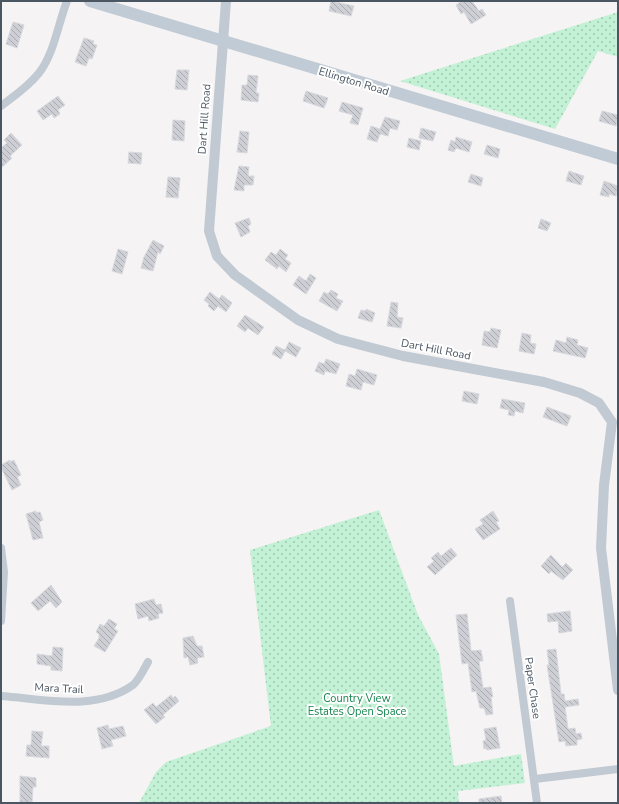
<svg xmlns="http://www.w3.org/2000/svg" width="619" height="804" viewBox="0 0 619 804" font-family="'Nunito Sans',sans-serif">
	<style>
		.green { fill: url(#green-dots) }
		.building { fill: url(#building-back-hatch); stroke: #d7d9de }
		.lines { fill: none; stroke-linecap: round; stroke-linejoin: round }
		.minor { stroke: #c1cad2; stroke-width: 8 }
		.tertiary { stroke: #c1cad2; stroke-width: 10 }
		.secondary { stroke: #c1cbd6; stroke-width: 12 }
		.labels { text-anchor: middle; stroke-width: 4; stroke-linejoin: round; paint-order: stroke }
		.street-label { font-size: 11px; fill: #4a5661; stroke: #fff }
		.park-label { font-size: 11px; fill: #17864f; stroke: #fff }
	</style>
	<defs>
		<pattern id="green-dots" width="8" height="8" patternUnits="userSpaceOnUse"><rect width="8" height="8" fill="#c3f1d5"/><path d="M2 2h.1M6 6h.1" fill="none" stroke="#a0c6b0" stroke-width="1.8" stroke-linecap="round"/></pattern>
		<pattern id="building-back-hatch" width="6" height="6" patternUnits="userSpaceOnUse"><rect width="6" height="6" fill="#cdcfd5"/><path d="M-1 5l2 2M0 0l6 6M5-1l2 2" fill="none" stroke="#a8abb0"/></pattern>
	</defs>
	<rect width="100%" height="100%" fill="#f5f3f3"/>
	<!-- green -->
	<g class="green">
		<polygon points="618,12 618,57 598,51 555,129 400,81"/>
		<polygon points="379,510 418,615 439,654 454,766 521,754 525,783 458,791 459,803 139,803 156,772 166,762 271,726 250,550"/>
	</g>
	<!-- building -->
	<g class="building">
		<polygon points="331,1 354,6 351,16 329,11"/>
		<polygon points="462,1 472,1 479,11 482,9 486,15 471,24 464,12 461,14 456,5"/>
		<polygon points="13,22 24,25 17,48 6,44"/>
		<polygon points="84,38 94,41 93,44 97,45 92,59 89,58 86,66 75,62"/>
		<polygon points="177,70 189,70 187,90 175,89"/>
		<polygon points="248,75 258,76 256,93 259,93 258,102 241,100 242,85 247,85"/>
		<polygon points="306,91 328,98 324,108 303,101"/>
		<polygon points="58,96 65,105 58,110 60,114 54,118 52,114 43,120 37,111"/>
		<polygon points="342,102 363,108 358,125 350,123 353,115 339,111"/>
		<polygon points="602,111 618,115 616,126 599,121"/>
		<polygon points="385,117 400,121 397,130 390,128 388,136 380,134 377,142 367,139 371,126 380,129"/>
		<polygon points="173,120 185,121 184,141 172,140"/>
		<polygon points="421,128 436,132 433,141 419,138"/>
		<polygon points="240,131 249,132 247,153 237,152"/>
		<polygon points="11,133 22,145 10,156 12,158 1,168 1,148 7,143 4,140"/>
		<polygon points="456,137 472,142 469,152 456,148 454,152 448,150 451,140 455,142"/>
		<polygon points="409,138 421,141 419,150 407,147"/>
		<polygon points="487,145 500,149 498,158 484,154"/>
		<polygon points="129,152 142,153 141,164 128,163"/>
		<polygon points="239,166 249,167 248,176 254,176 253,185 244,185 244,191 234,190"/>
		<polygon points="569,171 584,176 581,185 566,181"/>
		<polygon points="471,174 483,178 481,186 468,182"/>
		<polygon points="168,177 180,178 178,198 166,197"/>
		<polygon points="604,181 618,186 616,196 609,194 609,197 600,195"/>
		<polygon points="249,218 251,224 248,226 250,232 241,237 235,223"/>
		<polygon points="541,219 551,223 547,231 538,228"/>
		<polygon points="153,240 164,246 160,254 158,252 153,271 141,268 144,257"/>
		<polygon points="118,249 128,252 122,274 112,271"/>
		<polygon points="280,249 288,255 285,259 291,263 286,272 279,266 277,269 265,260 271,252 276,255"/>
		<polygon points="310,274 316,278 306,294 293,285 299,276 306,281"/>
		<polygon points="331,290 338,294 336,298 343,301 337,311 319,301 324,292 328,294"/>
		<polygon points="210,292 219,299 222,295 232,303 226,312 218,306 214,311 208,306 209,304 204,300"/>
		<polygon points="391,302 398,303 397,317 403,318 401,328 387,326"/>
		<polygon points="366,309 375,313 372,322 358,318 361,310 366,311"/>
		<polygon points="245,315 264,327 258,335 248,328 245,332 237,326"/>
		<polygon points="491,328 501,330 497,348 482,345 484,331 490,332"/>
		<polygon points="522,333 531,335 530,343 536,344 534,354 519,351"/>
		<polygon points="567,337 578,340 577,345 588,348 585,358 553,351 556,340 566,343"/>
		<polygon points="289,342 301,348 296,357 285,351 281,359 272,354 276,346 285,350"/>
		<polygon points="326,359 340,364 336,374 325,371 324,375 315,371 319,362 324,364"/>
		<polygon points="357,369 377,375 374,385 363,382 361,390 346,386 349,374 355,376"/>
		<polygon points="464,391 479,394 477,404 462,401"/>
		<polygon points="502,399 525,403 523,413 515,411 514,416 508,415 509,410 500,408"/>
		<polygon points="547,407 571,416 567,426 543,417"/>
		<polygon points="10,460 10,462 14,460 21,475 17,477 21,485 12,490 1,467 1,465"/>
		<polygon points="36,511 36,513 40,512 43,520 39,522 43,538 33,540 26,514"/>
		<polygon points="493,511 499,521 496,522 500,529 483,540 475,529 483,524 480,520"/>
		<polygon points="451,548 457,555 435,575 427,567 434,561 431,558 438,552 441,556"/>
		<polygon points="551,555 562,567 566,563 573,570 563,580 551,571 549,574 541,566"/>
		<polygon points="51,585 62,602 56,608 50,601 38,611 31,603"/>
		<polygon points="154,599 156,605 161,604 163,613 158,614 159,618 149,621 148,616 138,619 135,604"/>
		<polygon points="570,611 572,631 559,633 558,621 548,622 547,614"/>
		<polygon points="467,614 471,651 481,650 483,661 479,661 483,688 491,687 493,697 491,697 493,714 486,715 484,708 480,708 476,691 472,692 468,663 462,664 456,615"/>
		<polygon points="109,619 117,624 114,629 118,631 105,652 94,646 99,638 99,634 96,632 100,624 104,626"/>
		<polygon points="193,636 197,646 202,646 204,657 197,658 198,663 190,665 188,657 184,658 183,638"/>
		<polygon points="53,647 63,648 62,671 51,670 51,666 37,664 37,654 52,656"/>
		<polygon points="556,649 561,694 564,694 565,701 578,699 579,705 565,707 568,729 575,728 576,734 581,733 582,739 577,740 577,745 566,746 565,741 559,742 547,665 549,665 547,650"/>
		<polygon points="171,695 173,698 175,696 179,701 163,715 165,717 156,724 144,710 153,703 156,707"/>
		<polygon points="108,725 109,729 123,726 126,736 111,740 113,746 102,749 97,728"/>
		<polygon points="496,727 500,748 487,750 486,748 484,749 483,741 486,740 484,729"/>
		<polygon points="32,731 43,732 41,746 49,746 49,758 26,756 27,745 31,745"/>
		<polygon points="20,776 36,778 36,787 33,787 32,803 20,803"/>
		<polygon points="501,796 502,803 479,803 479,799"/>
	</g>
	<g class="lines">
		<!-- minor -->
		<g class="minor">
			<path d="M 1,106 C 14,96 28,87 39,73 C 54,54 58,24 67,1"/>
			<polyline points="1,548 4,572 1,621"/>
			<polyline points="510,601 537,803"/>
			<path d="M 1,696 C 44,699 95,712 133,685 C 139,680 144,669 148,662"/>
			<polyline points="535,779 618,769"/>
		</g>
		<!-- tertiary -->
		<polyline class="tertiary" points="226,1 209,231 217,256 235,275 298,320 338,339 403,356 544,382 580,393 599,403 612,422 604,485 601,548 618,690"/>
		<!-- secondary -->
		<polyline class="secondary" points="90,1 618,159"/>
	</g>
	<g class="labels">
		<!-- street labels -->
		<g class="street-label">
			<text transform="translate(354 81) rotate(17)" y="4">Ellington Road</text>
			<text transform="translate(204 119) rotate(-86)" y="4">Dart Hill Road</text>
			<text transform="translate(436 349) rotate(11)" y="4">Dart Hill Road</text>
			<text transform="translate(59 688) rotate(3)" y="4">Mara Trail</text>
			<text transform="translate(533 688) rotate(82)" y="4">Paper Chase</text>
		</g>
		<!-- park labels -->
		<g class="park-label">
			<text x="357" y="702">Country View<tspan x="357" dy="13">Estates Open Space</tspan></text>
		</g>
	</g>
	<!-- border -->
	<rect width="619" height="804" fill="none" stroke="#4a5661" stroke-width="4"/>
</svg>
